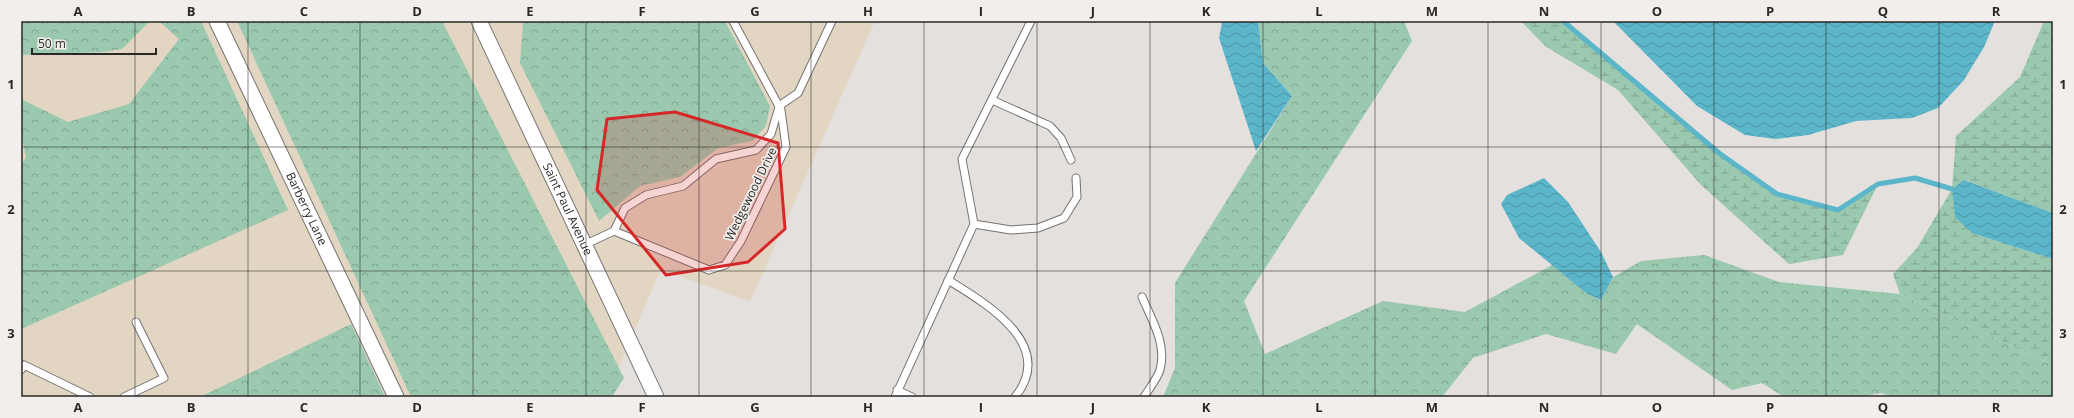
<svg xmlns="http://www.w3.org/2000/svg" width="2074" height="418" viewBox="0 0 2074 418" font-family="'Open Sans',sans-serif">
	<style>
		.industrial { fill: #e2d6c2 }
		.forest { fill: url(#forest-crowns) }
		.wetland { fill: url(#wetland-marsh) }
		.water { fill: url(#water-waves) }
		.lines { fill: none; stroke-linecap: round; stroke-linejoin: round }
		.stream { stroke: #5bb6ca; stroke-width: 5 }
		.service-casing { stroke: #757270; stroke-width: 9 }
		.minor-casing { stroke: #757270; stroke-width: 17 }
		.service { stroke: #fff; stroke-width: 7 }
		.minor { stroke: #fff; stroke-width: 15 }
		.marked { fill: #d62828; fill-opacity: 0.2; stroke: #d62828; stroke-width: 3; stroke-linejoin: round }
		.grid { fill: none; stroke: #2a2827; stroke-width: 1; stroke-opacity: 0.55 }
		.labels { text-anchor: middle; stroke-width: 3.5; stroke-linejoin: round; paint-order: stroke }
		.street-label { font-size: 12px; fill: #2a2827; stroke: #f1eeeb }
		.neatline { fill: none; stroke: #2a2827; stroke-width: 1.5 }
		.grid-label { font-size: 13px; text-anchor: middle; font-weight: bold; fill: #2a2827 }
	</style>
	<defs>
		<pattern id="forest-crowns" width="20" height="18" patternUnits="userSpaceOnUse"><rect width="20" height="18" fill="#9bc9b0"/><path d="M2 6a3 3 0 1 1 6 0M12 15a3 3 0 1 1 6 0" fill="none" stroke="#7fa38f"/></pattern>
		<pattern id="wetland-marsh" width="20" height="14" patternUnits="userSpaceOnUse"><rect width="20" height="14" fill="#9bc9b0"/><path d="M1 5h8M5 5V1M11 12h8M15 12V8" fill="none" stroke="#7fa38f"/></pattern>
		<pattern id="water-waves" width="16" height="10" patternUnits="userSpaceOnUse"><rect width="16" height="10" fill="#5bb6ca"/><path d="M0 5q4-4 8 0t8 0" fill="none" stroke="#4b94a4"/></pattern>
	</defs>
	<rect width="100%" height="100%" fill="#e4e0de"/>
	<!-- industrial -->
	<polygon class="industrial" points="21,21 875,21 750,302 661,269 606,397 21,397"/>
	<!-- forest -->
	<g class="forest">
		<polygon points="21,21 150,21 122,49 104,52 21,55"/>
		<polygon points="159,21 201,21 288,210 21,329 21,165 26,157 21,134 21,99 68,122 129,104 179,39"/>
		<polygon points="237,21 442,21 624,378 612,397 411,397"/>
		<polygon points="523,21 725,21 770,106 766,126 752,141 718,148 680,177 640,186 599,221 520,63"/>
		<polygon points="1258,21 1404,21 1412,41 1244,301 1265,354 1383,301 1465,312 1552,265 1586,293 1601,299 1613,277 1641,261 1704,255 1779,282 1900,294 2053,365 2053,397 1893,397 1881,393 1857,397 1784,397 1762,383 1732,390 1637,324 1616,354 1546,334 1473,358 1442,397 1163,397 1175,368 1175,283 1292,96 1263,63"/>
		<polygon points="351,324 385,397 200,397"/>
	</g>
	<!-- wetland -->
	<g class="wetland">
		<polygon points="1521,21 1563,21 1719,153 1777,194 1838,210 1878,184 1843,255 1789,264 1701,185 1618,90 1545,46"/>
		<polygon points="2044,21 2053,21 2053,213 1965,180 1972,233 2053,259 2053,365 1900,294 1893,274 1917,248 1952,189 1956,136 2020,77"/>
	</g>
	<!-- water -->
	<g class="water">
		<polygon points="1219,21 1258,21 1263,63 1292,96 1256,151 1219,38 1222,23"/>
		<polygon points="1613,21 1995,21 1984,47 1964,80 1938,108 1912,118 1856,121 1808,135 1775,139 1745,135 1697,106"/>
		<polygon points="1544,178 1568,202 1601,252 1613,277 1601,300 1586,293 1519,238 1501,204 1507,195"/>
		<polygon points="1964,180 2053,213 2053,259 1972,233 1955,217 1952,189"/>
	</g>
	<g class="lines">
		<!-- stream -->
		<polyline class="stream" points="1563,21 1719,153 1777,194 1838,210 1878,184 1915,178 1952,189"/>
		<defs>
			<g id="service">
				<polyline points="992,100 1050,126 1061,138 1071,160"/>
				<polyline points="779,106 798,93 832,21"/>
				<polyline points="974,224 1011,230 1038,228 1064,218 1077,197 1076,178"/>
				<polyline points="614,231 709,270 725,265 741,241 786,147 781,110 733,21"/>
				<polyline points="584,245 614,231 625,208 646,195 683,186 716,159 756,150 771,134 779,107"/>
				<path d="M 948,280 C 987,304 1057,345 1015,397"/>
				<path d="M 1142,297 C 1152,320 1167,344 1160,370 C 1157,379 1149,389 1144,397"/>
				<polyline points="21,370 24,365 90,397"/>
				<polyline points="897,390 912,397"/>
				<polyline points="124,397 164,378 136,322"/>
				<polyline points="895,397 974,224 962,159 1031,21"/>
			</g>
			<g id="minor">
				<path id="s1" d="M 217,21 L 396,397"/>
				<path id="s2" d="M 479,21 L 656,397"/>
			</g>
		</defs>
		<!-- service casing -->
		<use href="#service" class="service-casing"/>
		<!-- minor casing -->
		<use href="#minor" class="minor-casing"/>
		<!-- service -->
		<use href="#service" class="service"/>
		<!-- minor -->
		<use href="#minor" class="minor"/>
	</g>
	<!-- marked area -->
	<path class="marked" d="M 675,112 L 778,143 L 785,229 L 748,262 L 666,275 L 597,190 L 607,119 Z"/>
	<!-- grid -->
	<path class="grid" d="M 135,21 L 135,397M 248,21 L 248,397M 360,21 L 360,397M 473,21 L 473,397M 586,21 L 586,397M 699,21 L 699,397M 811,21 L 811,397M 924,21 L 924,397M 1037,21 L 1037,397M 1150,21 L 1150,397M 1263,21 L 1263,397M 1375,21 L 1375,397M 1488,21 L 1488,397M 1601,21 L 1601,397M 1714,21 L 1714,397M 1826,21 L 1826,397M 1939,21 L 1939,397M 21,147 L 2053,147M 21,271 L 2053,271"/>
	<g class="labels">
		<!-- street labels -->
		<g class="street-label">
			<text transform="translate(751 194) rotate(-64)" y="4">Wedgewood Drive</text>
			<text dy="4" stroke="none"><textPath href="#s1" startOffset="208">Barberry Lane</textPath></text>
			<text dy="4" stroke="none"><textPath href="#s2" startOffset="208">Saint Paul Avenue</textPath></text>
		</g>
	</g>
	<!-- border -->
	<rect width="2074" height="418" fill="none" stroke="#f1eeeb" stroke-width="44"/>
	<!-- scale -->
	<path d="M32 48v6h124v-6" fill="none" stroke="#2a2827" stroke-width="2"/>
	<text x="38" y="48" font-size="12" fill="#2a2827" stroke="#f1eeeb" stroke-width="3" paint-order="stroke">50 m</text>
	<rect x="22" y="22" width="2030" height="374" class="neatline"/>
	<g class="grid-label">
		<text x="78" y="16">A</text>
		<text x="191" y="16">B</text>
		<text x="304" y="16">C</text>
		<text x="417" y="16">D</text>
		<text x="530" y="16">E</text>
		<text x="642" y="16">F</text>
		<text x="755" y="16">G</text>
		<text x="868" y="16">H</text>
		<text x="981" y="16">I</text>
		<text x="1093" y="16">J</text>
		<text x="1206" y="16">K</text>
		<text x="1319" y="16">L</text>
		<text x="1432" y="16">M</text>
		<text x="1544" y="16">N</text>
		<text x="1657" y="16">O</text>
		<text x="1770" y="16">P</text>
		<text x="1883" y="16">Q</text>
		<text x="1996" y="16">R</text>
		<text x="11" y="89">1</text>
		<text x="2063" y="89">1</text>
		<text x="11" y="214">2</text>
		<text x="2063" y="214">2</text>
		<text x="11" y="338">3</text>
		<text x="2063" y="338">3</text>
		<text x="78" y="412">A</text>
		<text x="191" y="412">B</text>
		<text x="304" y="412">C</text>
		<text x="417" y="412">D</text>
		<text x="530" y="412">E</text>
		<text x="642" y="412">F</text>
		<text x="755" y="412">G</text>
		<text x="868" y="412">H</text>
		<text x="981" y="412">I</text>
		<text x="1093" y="412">J</text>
		<text x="1206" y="412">K</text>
		<text x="1319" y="412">L</text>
		<text x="1432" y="412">M</text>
		<text x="1544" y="412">N</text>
		<text x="1657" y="412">O</text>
		<text x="1770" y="412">P</text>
		<text x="1883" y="412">Q</text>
		<text x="1996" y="412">R</text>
	</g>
</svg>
